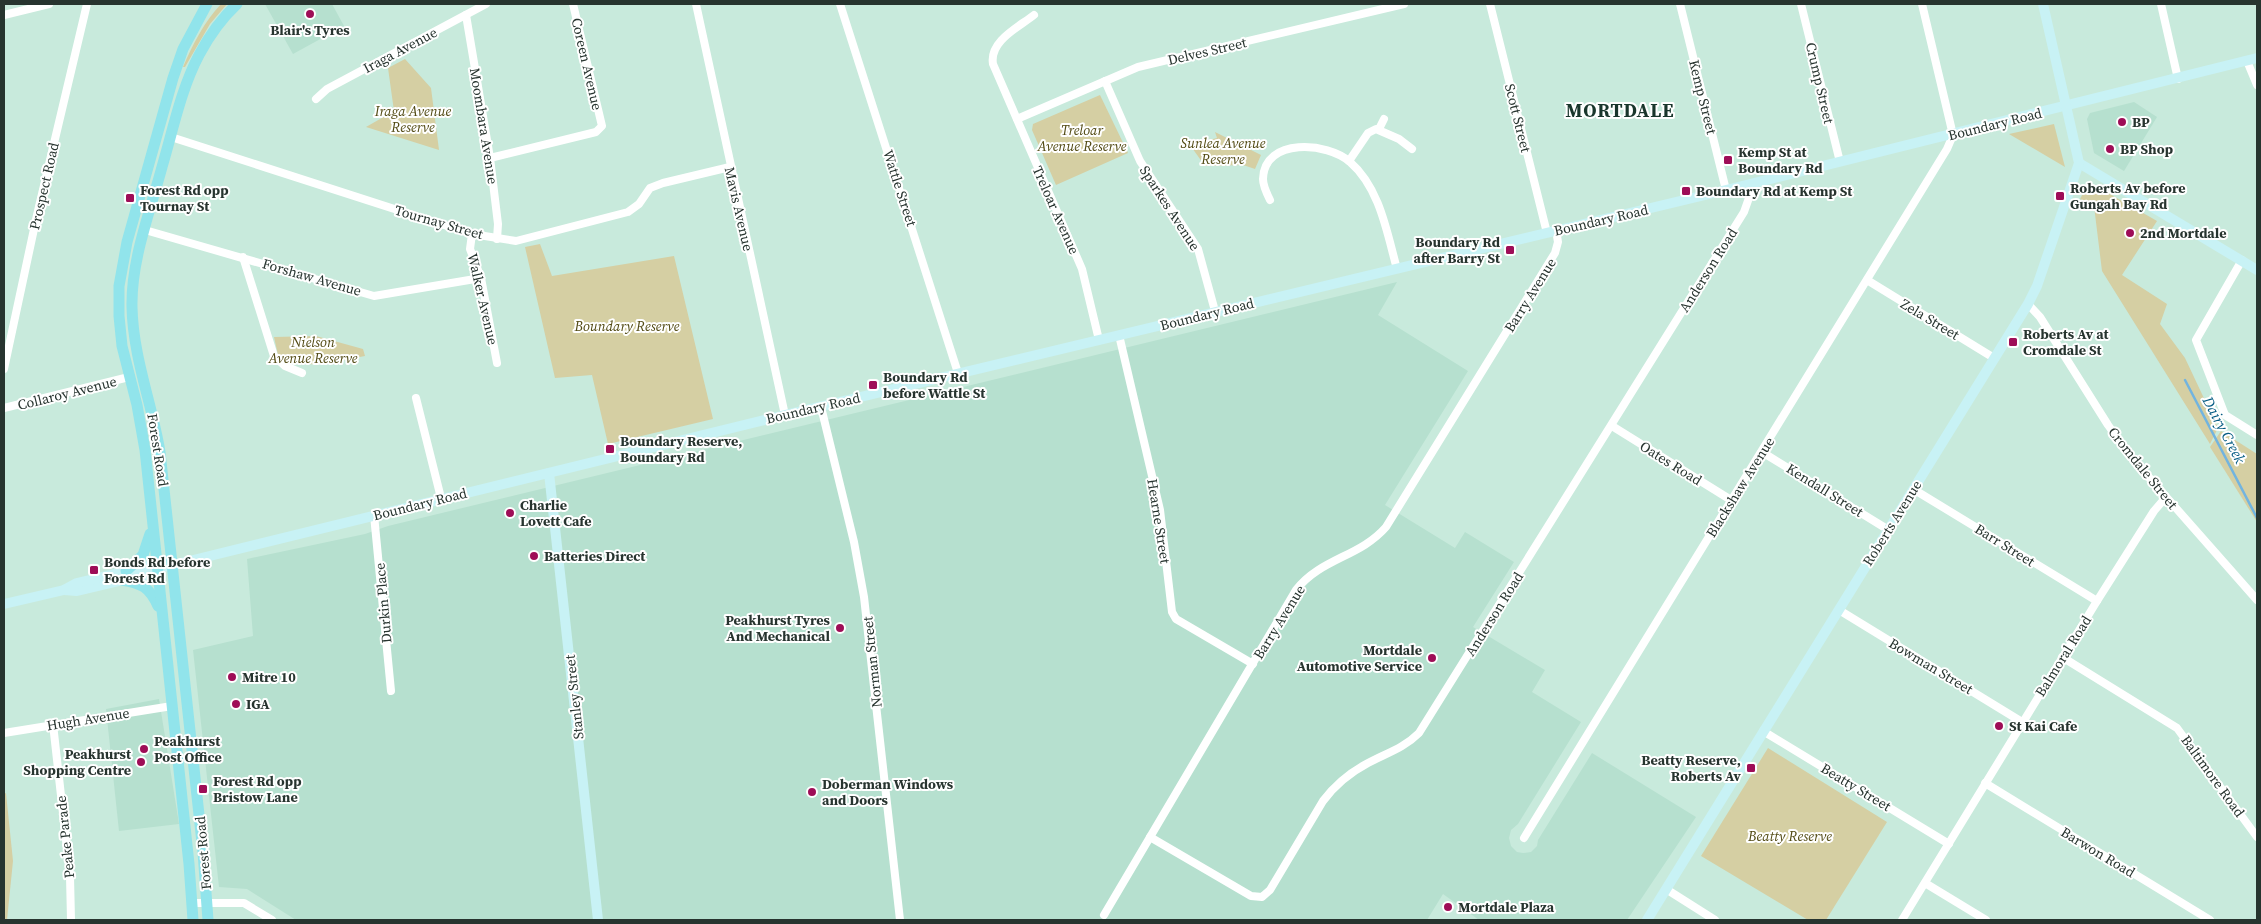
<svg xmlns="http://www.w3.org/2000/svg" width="2261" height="924" viewBox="0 0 2261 924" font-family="'Source Serif 4',serif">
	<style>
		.built { fill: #b6e0cf }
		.green { fill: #d5cfa3 }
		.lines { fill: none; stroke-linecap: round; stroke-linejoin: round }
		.stream { stroke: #72b4df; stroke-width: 2.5 }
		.street { stroke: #fff; stroke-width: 8 }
		.secondary { stroke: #c8f2f5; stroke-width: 10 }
		.primary { stroke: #91e4eb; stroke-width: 11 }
		.poi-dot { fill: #9e0d57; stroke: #fff; stroke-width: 2 }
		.labels { text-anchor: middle; stroke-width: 4; stroke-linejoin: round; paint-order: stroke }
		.poi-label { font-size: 14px; font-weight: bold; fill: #27342f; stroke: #fff; text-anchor: start }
		.street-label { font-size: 14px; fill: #27342f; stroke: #fff }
		.park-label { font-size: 14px; font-style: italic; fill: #514912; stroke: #fff }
		.water-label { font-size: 15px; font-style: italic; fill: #055b83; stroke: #fff }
		.district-label { font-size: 19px; font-weight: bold; letter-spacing: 1px; fill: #19362c; stroke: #fff }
	</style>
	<rect width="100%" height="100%" fill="#c8eadc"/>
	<!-- built -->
	<g class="built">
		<polygon points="265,4 332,4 344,26 293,54"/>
		<polygon points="2134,102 2157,117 2124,171 2094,153 2087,119 2090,113"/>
		<polygon points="1397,282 1378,315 1468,371 1385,505 1455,548 1465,532 1514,562 1473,627 1545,670 1532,692 1581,722 1518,824 1511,830 1509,838 1511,846 1517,852 1523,853 1531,852 1537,846 1538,840 1592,753 1696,817 1627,920 1479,920 1443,894 1427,920 296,920 247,889 219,887 193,650 253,636 247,559 365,534 388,526"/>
		<polygon points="159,699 179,824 119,831 106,709"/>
	</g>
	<!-- green -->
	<g class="green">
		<path d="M 221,4 L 227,4 L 210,24 L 185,67 L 183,67 C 193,44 204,22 221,4 Z"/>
		<polygon points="405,59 431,88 439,150 366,127 394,111 388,68"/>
		<polygon points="1100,95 1128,153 1056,185 1032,130 1033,124"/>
		<polygon points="2054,124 2065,167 2009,134"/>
		<polygon points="1215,132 1261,155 1255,169 1243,165 1205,166 1190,145 1217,138"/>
		<polygon points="2089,182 2157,221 2122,275 2167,304 2160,324 2185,358 2218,428 2210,444 2102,271 2094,206 2080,199"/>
		<polygon points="540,244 552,276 674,256 713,419 608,444 592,375 555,378 525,247"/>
		<path d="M 316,336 L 363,349 L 365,356 C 336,361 304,372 278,355 L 274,337 Z"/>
		<polygon points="2221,431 2257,454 2257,522 2210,447"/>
		<polygon points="1768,748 1887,822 1826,920 1808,920 1701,856"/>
		<polygon points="6,793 13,861 7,920 4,920 4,794"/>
	</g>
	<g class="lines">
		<!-- stream -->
		<polyline class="stream" points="2185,380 2257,518"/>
		<!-- street -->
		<g class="street">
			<polyline points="696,4 785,415"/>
			<polyline points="840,4 958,373"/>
			<polyline points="1490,4 1547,233"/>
			<polyline points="1680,4 1726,190"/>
			<polyline points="1801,4 1840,162"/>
			<polyline points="2161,4 2178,79"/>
			<polyline points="4,15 49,4"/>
			<polyline points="466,15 490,158 498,224 497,239"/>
			<path d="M 1034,15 C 1019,27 989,41 993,64 L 1082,269 L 1099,340"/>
			<polyline points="2247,61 2257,85"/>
			<polyline points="1105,81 1140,161 1198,249 1215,311"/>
			<polyline points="316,99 327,89 486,4"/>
			<polyline points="1017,119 1138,67 1404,4"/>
			<polyline points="1379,129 1384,119"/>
			<polyline points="171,137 472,234 516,241 628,212 639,204 650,188 663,183 730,167"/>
			<polyline points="490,158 596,132 602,126 573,4"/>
			<polyline points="1349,161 1368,133 1376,129 1399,139 1412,149"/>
			<path d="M 1270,200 C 1267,194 1263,186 1263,179 C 1264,137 1328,142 1350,162 C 1380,188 1387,233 1397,269"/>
			<polyline points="145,230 374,296 481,278"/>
			<polyline points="472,234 470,249 481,278 497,363"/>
			<polyline points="243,257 274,356 285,366 302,373"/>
			<polyline points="2242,260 2196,340 2225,415 2257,435"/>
			<polyline points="1867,280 1994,358"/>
			<polyline points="2028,304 2040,317 2108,425 2131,457 2257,600"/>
			<polyline points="1119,335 1160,510 1172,612 1176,619 1253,664"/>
			<polyline points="4,369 37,215 87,4"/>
			<polyline points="416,398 441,498"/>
			<polyline points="821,407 854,542 864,597 900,920"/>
			<polyline points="4,408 129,377"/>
			<polyline points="1612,426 1731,500"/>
			<polyline points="1762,452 1887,529"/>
			<polyline points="1913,489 2097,601"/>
			<polyline points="374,515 391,691"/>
			<polyline points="1839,610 2022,722"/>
			<polyline points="2062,657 2177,728 2257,837"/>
			<polyline points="53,724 70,876 71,920"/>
			<polyline points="1763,731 1949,844"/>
			<polyline points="4,733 172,706"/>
			<polyline points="1985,783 2210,920"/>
			<path d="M 1150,837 L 1251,896 L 1262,897 L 1270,890 L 1323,801 C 1335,785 1351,772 1368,763 C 1387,753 1404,748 1419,733 L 1744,212 L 1750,195 L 1747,185"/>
			<polyline points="1524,838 1947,149 1953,135 1922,4"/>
			<polyline points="1925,883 1986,920"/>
			<polyline points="1666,889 1715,920"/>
			<polyline points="192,903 244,903 272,920"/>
			<path d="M 1104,915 L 1296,590 C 1321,558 1360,557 1386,527 L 1555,253 L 1558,242 L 1556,230"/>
			<polyline points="1902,920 2097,601 2154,511 2166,497"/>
		</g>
		<!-- secondary -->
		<g class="secondary">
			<polyline points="2079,163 2257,270"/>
			<polyline points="549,473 598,920"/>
			<polyline points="64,590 77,591 149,574 157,568"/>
			<polyline points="4,604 64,590 77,583 148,566 157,568 173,565 785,415 1726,190 2257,58"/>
			<polyline points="1647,920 2028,304 2037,286 2079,163 2043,4"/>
		</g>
		<!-- primary -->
		<g class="primary">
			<polyline points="126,571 143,555 150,534"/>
			<path d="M 122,580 C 142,583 150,588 158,606"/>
			<polyline points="193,920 189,864 145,450 137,405 122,346 119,316 119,286 127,242 173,78 183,49 207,4"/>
			<path d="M 208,920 L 203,852 L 160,452 C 152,404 133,357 132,307 C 131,260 150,212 162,167 C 173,130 181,89 199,55 C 209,36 221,19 237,4"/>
		</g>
	</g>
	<!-- markers -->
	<g class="poi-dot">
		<circle cx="310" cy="14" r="5"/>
		<circle cx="2122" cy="122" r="5"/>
		<circle cx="2110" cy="149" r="5"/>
		<rect x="1723" y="155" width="10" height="10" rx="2.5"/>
		<rect x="1681" y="186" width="10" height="10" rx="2.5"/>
		<rect x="2055" y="191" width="10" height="10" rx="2.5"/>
		<rect x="125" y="193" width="10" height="10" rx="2.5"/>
		<circle cx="2130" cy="233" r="5"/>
		<rect x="1505" y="245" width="10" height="10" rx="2.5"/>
		<rect x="2008" y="337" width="10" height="10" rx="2.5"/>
		<rect x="868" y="380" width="10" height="10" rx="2.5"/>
		<rect x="605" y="444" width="10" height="10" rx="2.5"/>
		<circle cx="510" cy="513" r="5"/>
		<circle cx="534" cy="556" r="5"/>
		<rect x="89" y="565" width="10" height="10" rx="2.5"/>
		<circle cx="840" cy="628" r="5"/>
		<circle cx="1432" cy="658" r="5"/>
		<circle cx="232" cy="677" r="5"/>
		<circle cx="236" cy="704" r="5"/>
		<circle cx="1999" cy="726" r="5"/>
		<circle cx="144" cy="749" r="5"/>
		<circle cx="141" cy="762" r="5"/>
		<rect x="1746" y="763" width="10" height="10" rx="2.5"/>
		<rect x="198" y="784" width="10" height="10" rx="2.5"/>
		<circle cx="812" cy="792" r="5"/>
		<circle cx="1448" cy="907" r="5"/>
	</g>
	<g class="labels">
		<!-- poi labels -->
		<g class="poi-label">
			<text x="310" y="35" text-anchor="middle">Blair's Tyres</text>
			<text x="2132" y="127">BP</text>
			<text x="2120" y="154">BP Shop</text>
			<text x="1738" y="157">Kemp St at<tspan x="1738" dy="16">Boundary Rd</tspan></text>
			<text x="2070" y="193">Roberts Av before<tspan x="2070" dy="16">Gungah Bay Rd</tspan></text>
			<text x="140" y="195">Forest Rd opp<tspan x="140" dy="16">Tournay St</tspan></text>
			<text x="1696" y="196">Boundary Rd at Kemp St</text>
			<text x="2140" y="238">2nd Mortdale</text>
			<text x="1500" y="247" text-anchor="end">Boundary Rd<tspan x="1500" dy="16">after Barry St</tspan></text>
			<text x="2023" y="339">Roberts Av at<tspan x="2023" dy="16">Cromdale St</tspan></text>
			<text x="883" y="382">Boundary Rd<tspan x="883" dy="16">before Wattle St</tspan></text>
			<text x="620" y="446">Boundary Reserve,<tspan x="620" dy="16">Boundary Rd</tspan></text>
			<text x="520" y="510">Charlie<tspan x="520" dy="16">Lovett Cafe</tspan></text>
			<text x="544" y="561">Batteries Direct</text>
			<text x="104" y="567">Bonds Rd before<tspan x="104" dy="16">Forest Rd</tspan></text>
			<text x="830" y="625" text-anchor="end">Peakhurst Tyres<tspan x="830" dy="16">And Mechanical</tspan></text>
			<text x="1422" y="655" text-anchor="end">Mortdale<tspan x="1422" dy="16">Automotive Service</tspan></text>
			<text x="242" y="682">Mitre 10</text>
			<text x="246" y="709">IGA</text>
			<text x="2009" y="731">St Kai Cafe</text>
			<text x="154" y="746">Peakhurst<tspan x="154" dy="16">Post Office</tspan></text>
			<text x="131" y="759" text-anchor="end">Peakhurst<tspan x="131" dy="16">Shopping Centre</tspan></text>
			<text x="1741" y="765" text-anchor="end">Beatty Reserve,<tspan x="1741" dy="16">Roberts Av</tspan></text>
			<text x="213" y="786">Forest Rd opp<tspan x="213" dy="16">Bristow Lane</tspan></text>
			<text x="822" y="789">Doberman Windows<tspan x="822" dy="16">and Doors</tspan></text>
			<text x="1458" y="912">Mortdale Plaza</text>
		</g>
		<!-- street labels -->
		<g class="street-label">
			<text transform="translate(400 50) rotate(-28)" y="5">Iraga Avenue</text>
			<text transform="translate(1207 51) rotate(-13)" y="5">Delves Street</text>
			<text transform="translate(587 64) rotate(77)" y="5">Coreen Avenue</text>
			<text transform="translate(1820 83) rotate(77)" y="5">Crump Street</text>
			<text transform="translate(1703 97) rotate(76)" y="5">Kemp Street</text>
			<text transform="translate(1518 118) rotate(76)" y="5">Scott Street</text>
			<text transform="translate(1995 124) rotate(-14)" y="5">Boundary Road</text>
			<text transform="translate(484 126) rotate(81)" y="5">Moombara Avenue</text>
			<text transform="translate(44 186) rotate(-77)" y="5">Prospect Road</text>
			<text transform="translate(900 188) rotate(72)" y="5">Wattle Street</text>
			<text transform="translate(1170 208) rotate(57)" y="5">Sparkes Avenue</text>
			<text transform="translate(739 209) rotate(77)" y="5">Mavis Avenue</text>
			<text transform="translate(1056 210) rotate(66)" y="5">Treloar Avenue</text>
			<text transform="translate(1601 220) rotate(-13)" y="5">Boundary Road</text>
			<text transform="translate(439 222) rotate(16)" y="5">Tournay Street</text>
			<text transform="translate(1708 270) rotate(-58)" y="5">Anderson Road</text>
			<text transform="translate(312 277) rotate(16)" y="5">Forshaw Avenue</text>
			<text transform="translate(1530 295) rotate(-58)" y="5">Barry Avenue</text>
			<text transform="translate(483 299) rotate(77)" y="5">Walker Avenue</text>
			<text transform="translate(1207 314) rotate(-14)" y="5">Boundary Road</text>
			<text transform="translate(1930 319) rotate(31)" y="5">Zela Street</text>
			<text transform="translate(67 393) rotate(-14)" y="5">Collaroy Avenue</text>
			<text transform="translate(813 408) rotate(-13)" y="5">Boundary Road</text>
			<text transform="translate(158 450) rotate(81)" y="5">Forest Road</text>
			<text transform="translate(1671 463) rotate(32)" y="5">Oates Road</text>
			<text transform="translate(2143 468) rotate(51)" y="5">Cromdale Street</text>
			<text transform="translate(1740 487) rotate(-58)" y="5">Blackshaw Avenue</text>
			<text transform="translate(1825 490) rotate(32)" y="5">Kendall Street</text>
			<text transform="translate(420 504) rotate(-14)" y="5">Boundary Road</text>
			<text transform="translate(1159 521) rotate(81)" y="5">Hearne Street</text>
			<text transform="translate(1892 523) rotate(-58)" y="5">Roberts Avenue</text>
			<text transform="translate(2005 545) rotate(32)" y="5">Barr Street</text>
			<text transform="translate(383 603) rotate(-95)" y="5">Durkin Place</text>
			<text transform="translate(1494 614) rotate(-58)" y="5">Anderson Road</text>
			<text transform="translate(1279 622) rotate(-58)" y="5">Barry Avenue</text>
			<text transform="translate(2063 656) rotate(-58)" y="5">Balmoral Road</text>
			<text transform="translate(872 662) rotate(-96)" y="5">Norman Street</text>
			<text transform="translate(1931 666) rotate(31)" y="5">Bowman Street</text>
			<text transform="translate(574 697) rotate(-96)" y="5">Stanley Street</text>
			<text transform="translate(88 719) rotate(-9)" y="5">Hugh Avenue</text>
			<text transform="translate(2213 776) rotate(54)" y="5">Baltimore Road</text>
			<text transform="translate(1856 787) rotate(31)" y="5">Beatty Street</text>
			<text transform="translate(65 837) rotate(-96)" y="5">Peake Parade</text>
			<text transform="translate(2098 852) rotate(31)" y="5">Barwon Road</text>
			<text transform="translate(203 853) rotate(-95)" y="5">Forest Road</text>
		</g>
		<!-- park labels -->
		<g class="park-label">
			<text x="413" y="116">Iraga Avenue<tspan x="413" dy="16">Reserve</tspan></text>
			<text x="1082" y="135">Treloar<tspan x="1082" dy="16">Avenue Reserve</tspan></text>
			<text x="1223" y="148">Sunlea Avenue<tspan x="1223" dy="16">Reserve</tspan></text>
			<text x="627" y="331">Boundary Reserve</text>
			<text x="313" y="347">Nielson<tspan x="313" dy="16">Avenue Reserve</tspan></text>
			<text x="1790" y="841">Beatty Reserve</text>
		</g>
		<!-- water labels -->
		<g class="water-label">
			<text transform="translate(2224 430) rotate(62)" y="5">Dairy Creek</text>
		</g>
		<!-- district labels -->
		<g class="district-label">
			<text x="1620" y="117">MORTDALE</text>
		</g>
	</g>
	<!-- border -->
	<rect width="2261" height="924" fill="none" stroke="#27342f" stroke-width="10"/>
</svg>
